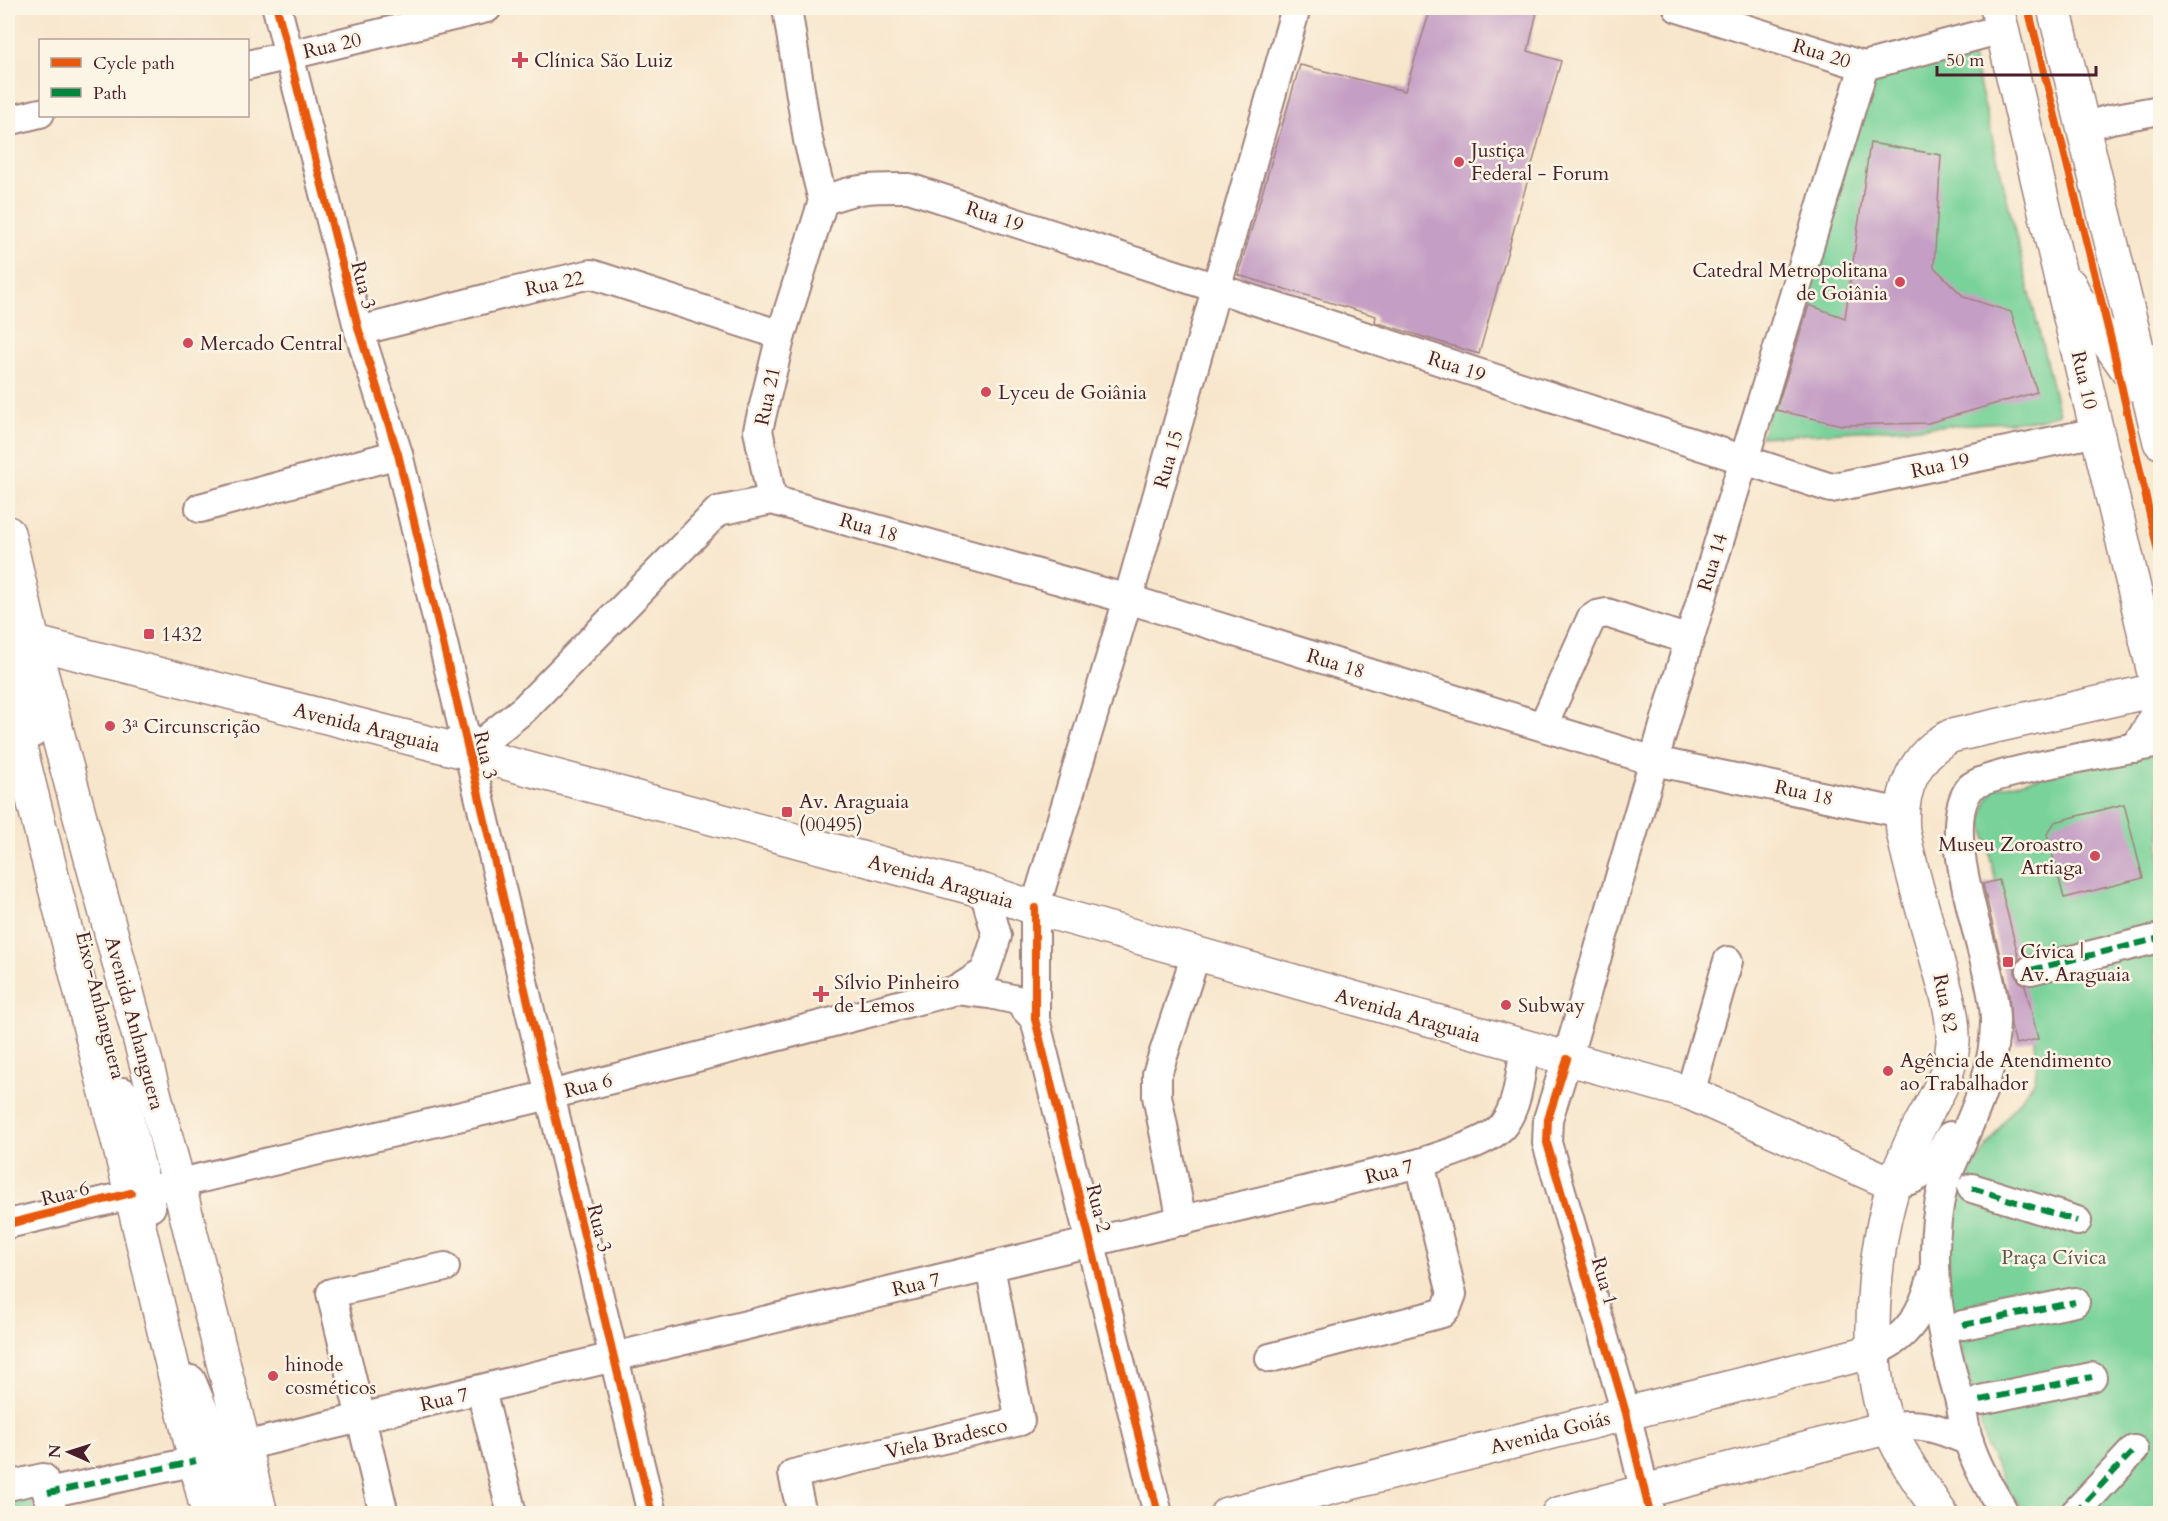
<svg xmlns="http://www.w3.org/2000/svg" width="2168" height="1521" viewBox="0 0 2168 1521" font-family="Cardo,serif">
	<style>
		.green { fill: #78d299; stroke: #617862; stroke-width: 1.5 }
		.building { fill: #c49ec4 }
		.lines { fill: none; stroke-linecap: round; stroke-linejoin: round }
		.minor-casing { stroke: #a0827c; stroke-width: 32 }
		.major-casing { stroke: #a0827c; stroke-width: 36 }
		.minor { stroke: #fff; stroke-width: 28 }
		.major { stroke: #fff; stroke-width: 33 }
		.quiet { stroke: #00873e; stroke-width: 6; stroke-dasharray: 12 6; stroke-linecap: butt }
		.cycleway-casing { stroke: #fcf5e5; stroke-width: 11 }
		.cycleway { stroke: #e8590c; stroke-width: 8 }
		.poi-dot { fill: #d1495b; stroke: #fcf5e5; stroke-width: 2 }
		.labels { text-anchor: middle; stroke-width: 5; stroke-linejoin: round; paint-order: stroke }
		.street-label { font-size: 20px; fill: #4a1f2b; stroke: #fcf5e5 }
		.poi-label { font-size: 20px; fill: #4a1f2b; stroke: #fcf5e5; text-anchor: start }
		.park-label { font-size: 20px; fill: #58554c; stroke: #fcf5e5 }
	</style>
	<rect width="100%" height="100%" fill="#fcf5e5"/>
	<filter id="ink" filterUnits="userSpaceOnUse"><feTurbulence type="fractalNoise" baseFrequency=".0167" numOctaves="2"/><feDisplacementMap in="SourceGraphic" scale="12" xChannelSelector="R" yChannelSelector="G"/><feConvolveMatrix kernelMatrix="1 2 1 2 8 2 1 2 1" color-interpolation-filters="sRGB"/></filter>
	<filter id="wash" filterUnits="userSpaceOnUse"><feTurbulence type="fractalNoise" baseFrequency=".008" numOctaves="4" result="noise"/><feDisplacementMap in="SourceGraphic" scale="24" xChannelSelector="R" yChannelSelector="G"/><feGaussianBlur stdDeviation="1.35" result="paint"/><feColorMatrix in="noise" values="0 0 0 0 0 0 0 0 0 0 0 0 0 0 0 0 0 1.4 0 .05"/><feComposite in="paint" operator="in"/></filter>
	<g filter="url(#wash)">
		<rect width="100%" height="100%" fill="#f7e6cc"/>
		<!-- green -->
		<g class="green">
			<polygon points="1973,58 2059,414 2038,420 1761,437 1873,69"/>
			<polygon points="2160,750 2160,1513 2025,1514 2009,1490 1986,1446 1947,1291 1951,1213 1971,1171 2007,1117 2035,1080 2037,1061 2035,1042 1993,870 1982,819 1986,803 1994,788"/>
			<polygon points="28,1487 34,1513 8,1513 8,1492"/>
		</g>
		<g id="blocks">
			<!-- building -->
			<g class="building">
				<polygon points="1431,8 1538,8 1528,51 1561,61 1479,354 1375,322 1376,316 1238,275 1300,65 1405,91"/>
				<polygon points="1870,143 1941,155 1934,267 1964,297 2011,312 2037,392 1928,423 1842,425 1776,410 1809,305 1845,318"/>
				<polygon points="2124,804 2143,878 2064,898 2047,834 2055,822"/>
				<polygon points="1999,880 2019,959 2015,966 2015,973 2019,981 2025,985 2038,1039 2016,1044 2011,1026 2009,994 1983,884"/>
			</g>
		</g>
	</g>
	<g filter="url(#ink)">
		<use href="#blocks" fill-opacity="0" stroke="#a0827c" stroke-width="1.5"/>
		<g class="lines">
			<defs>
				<g id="minor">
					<polyline points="277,8 359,331 398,454 550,1095 652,1514"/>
					<polyline points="1678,8 1864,66 2002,29"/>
					<polyline points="248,65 487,8"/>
					<polyline points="8,121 40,113"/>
					<polyline points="2083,127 2111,119 2160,110"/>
					<path d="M 823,201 C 856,187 874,188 909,188 L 1831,488 L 2097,432"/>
					<polyline points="359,331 512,292 591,274 781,335"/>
					<polyline points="772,500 758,430 781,335 823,201 808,140 787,8"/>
					<polyline points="200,508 398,454"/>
					<polyline points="8,630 33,733"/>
					<polyline points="1543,726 1591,619 1597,615 1607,613 1689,640"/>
					<path d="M 2135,748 C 2149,727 2156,716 2158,690"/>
					<polyline points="469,753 524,709 718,511 772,500 1128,599 1654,761 1902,813"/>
					<polyline points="2031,970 2160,938"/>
					<polyline points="957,990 990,994 1017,1000 1035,1019"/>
					<polyline points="123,1092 151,1207"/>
					<polyline points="1690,1093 1728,961"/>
					<path d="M 1893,1184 C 1927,1180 1934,1162 1950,1136"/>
					<polyline points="1972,1188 2077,1221"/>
					<polyline points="1182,1221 1157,1096 1157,1074 1196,954"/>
					<polyline points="8,1224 550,1095 957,990 985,972 997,936 984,891"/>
					<polyline points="1963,1325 2075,1302"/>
					<path d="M 1874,1351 C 1908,1339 1923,1311 1932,1278"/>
					<polyline points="1270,1358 1442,1313 1447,1307 1452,1294 1420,1163"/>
					<polyline points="191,1380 222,1454 238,1514"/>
					<polyline points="481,1390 512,1514"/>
					<polyline points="1980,1400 2092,1377"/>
					<path d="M 1889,1427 C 1920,1421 1940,1429 1969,1441"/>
					<path d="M 244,1446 L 1420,1163 C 1441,1156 1493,1141 1504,1124 C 1519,1103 1520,1073 1525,1048"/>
					<polyline points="8,1486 43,1478 53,1514"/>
					<polyline points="48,1493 196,1461"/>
					<polyline points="384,1514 331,1293 445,1267"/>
					<polyline points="802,1514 793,1474 1020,1421 990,1267"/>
					<polyline points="1158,1514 1035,1019 1035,908 1128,599 1296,8"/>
					<polyline points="1650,1514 1626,1413 1547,1143 1548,1119 1567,1059 1689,640 1864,66"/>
					<path d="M 2005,1514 C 1991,1490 1976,1466 1968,1439 C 1964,1424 1962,1409 1958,1394 C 1938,1326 1926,1256 1943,1186 C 1964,1132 1995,1081 1995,1022 C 1996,965 1933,831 1971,787 C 1984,773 2132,748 2160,743"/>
					<polyline points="2074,1514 2134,1450"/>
				</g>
				<g id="major">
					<polyline points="1997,8 2158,690"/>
					<polyline points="2054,8 2160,442"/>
					<polyline points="2070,285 2075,296 2139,386"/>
					<polyline points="8,533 33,642 178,1182 261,1514"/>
					<polyline points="8,636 469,753 984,891 1035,908 1690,1093 1893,1184"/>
					<polyline points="8,699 131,1193 208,1514"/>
					<polyline points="1227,1514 1874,1351"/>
					<polyline points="1558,1514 1889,1427"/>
					<path d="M 1941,1514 C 1919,1482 1895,1448 1883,1411 C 1863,1350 1875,1225 1901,1166 C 1906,1155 1910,1144 1916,1133 C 1931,1103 1951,1077 1953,1042 C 1954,1016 1946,991 1939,967 C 1927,922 1912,877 1903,831 C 1899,791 1915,754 1951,736 L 2160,689"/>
				</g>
			</defs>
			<!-- minor casing -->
			<use href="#minor" class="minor-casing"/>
			<!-- major casing -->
			<use href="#major" class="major-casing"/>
			<!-- minor -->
			<use href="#minor" class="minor"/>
			<!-- major -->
			<use href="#major" class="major"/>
			<!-- quiet -->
			<g class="quiet">
				<polyline points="2031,970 2160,938"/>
				<polyline points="1972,1188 2077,1221"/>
				<polyline points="1963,1325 2075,1302"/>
				<polyline points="1980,1400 2092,1377"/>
				<polyline points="48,1493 196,1461"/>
				<polyline points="2074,1514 2134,1450"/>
			</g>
			<defs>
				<g id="cycleway">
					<polyline points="277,8 359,331 398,454 550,1095 652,1514"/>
					<polyline points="2028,8 2113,348 2160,561"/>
					<polyline points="1035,908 1035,1019 1158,1514"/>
					<polyline points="1567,1059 1548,1119 1547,1143 1626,1413 1650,1514"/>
					<polyline points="8,1224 131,1193"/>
				</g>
			</defs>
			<!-- cycleway casing -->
			<use href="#cycleway" class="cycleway-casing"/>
			<!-- cycleway -->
			<use href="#cycleway" class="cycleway"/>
		</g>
	</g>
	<!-- markers -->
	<g class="poi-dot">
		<path d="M517 51h6v6h6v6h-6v6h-6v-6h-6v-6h6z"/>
		<circle cx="1459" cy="162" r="6"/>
		<circle cx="1900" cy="282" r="6"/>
		<circle cx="188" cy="343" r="6"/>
		<circle cx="986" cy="392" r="6"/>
		<rect x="143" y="628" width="12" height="12" rx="3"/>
		<circle cx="110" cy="726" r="6"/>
		<rect x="781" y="806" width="12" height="12" rx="3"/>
		<circle cx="2095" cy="856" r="6"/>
		<rect x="2002" y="956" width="12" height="12" rx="3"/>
		<path d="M818 985h6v6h6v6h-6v6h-6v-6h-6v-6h6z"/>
		<circle cx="1506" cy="1005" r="6"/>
		<circle cx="1888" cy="1071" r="6"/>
		<circle cx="273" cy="1376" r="6"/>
	</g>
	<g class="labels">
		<!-- street labels -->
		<g class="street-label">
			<text transform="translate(332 45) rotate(-13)" y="7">Rua 20</text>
			<text transform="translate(1822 53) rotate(17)" y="7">Rua 20</text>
			<text transform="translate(995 216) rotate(18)" y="7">Rua 19</text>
			<text transform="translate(554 283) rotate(-12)" y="7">Rua 22</text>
			<text transform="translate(364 285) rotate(76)" y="7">Rua 3</text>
			<text transform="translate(1457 366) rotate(18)" y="7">Rua 19</text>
			<text transform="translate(2085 380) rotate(77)" y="7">Rua 10</text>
			<text transform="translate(767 396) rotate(-78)" y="7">Rua 21</text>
			<text transform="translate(1168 459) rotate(-74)" y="7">Rua 15</text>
			<text transform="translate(1940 465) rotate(-12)" y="7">Rua 19</text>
			<text transform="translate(869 527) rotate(16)" y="7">Rua 18</text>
			<text transform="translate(1712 562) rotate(-73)" y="7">Rua 14</text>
			<text transform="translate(1336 663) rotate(17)" y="7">Rua 18</text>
			<text transform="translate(367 727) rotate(14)" y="7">Avenida Araguaia</text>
			<text transform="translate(486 755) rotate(77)" y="7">Rua 3</text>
			<text transform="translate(1804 792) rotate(12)" y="7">Rua 18</text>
			<text transform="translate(941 881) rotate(16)" y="7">Avenida Araguaia</text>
			<text transform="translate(1946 1003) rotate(79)" y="7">Rua 82</text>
			<text transform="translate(101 1005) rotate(76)" y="7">Eixo-Anhanguera</text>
			<text transform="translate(1408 1015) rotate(16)" y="7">Avenida Araguaia</text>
			<text transform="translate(135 1023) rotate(75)" y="7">Avenida Anhanguera</text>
			<text transform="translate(588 1085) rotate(-14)" y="7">Rua 6</text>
			<text transform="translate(1389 1171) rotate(-14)" y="7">Rua 7</text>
			<text transform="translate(65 1193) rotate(-14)" y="7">Rua 6</text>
			<text transform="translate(1099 1208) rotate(76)" y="7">Rua 2</text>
			<text transform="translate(600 1228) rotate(76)" y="7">Rua 3</text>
			<text transform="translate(1605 1281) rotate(74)" y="7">Rua 1</text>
			<text transform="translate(916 1284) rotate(-13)" y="7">Rua 7</text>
			<text transform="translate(444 1399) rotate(-13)" y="7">Rua 7</text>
			<text transform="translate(1550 1432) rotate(-14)" y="7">Avenida Goiás</text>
			<text transform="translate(946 1438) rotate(-13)" y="7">Viela Bradesco</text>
		</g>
		<!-- poi labels -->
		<g class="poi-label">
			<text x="534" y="67">Clínica São Luiz</text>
			<text x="1471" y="157">Justiça<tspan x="1471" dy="23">Federal - Forum</tspan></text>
			<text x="1888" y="277" text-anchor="end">Catedral Metropolitana<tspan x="1888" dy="23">de Goiânia</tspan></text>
			<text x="200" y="350">Mercado Central</text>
			<text x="998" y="399">Lyceu de Goiânia</text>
			<text x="161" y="641">1432</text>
			<text x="122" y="733">3ª Circunscrição</text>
			<text x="799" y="808">Av. Araguaia<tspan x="799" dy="23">(00495)</tspan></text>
			<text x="2083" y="851" text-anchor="end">Museu Zoroastro<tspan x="2083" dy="23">Artiaga</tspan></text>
			<text x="2020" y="958">Cívica |<tspan x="2020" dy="23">Av. Araguaia</tspan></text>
			<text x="834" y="989">Sílvio Pinheiro<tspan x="834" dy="23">de Lemos</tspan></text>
			<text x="1518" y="1012">Subway</text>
			<text x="1900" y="1067">Agência de Atendimento<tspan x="1900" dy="23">ao Trabalhador</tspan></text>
			<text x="285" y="1371">hinode<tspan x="285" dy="23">cosméticos</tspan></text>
		</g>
		<!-- park labels -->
		<g class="park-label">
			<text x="2054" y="1264">Praça Cívica</text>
		</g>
	</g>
	<!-- margin -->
	<rect width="2168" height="1521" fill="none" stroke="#fcf5e5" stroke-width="30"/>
	<!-- legend -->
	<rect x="39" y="39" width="210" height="78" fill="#fcf5e5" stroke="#b59f9b" stroke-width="1.5"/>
	<rect x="51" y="58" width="30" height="9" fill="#e8590c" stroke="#b59f9b" stroke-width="1.5"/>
	<text x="93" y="69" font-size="18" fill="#4a1f2b">Cycle path</text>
	<rect x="51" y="88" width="30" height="9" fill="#00873e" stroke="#b59f9b" stroke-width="1.5"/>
	<text x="93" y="99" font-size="18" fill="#4a1f2b">Path</text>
	<!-- north arrow -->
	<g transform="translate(69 1452) rotate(273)" stroke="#fcf5e5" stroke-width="4.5" paint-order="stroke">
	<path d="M0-4.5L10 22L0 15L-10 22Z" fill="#4a1f2b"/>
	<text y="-9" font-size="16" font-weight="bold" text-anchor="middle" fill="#4a1f2b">N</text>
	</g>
	<!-- scale -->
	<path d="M1937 66v9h159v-9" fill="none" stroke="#4a1f2b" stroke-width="3"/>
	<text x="1946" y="66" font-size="18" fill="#4a1f2b" stroke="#fcf5e5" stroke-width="4.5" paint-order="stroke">50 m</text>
</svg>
